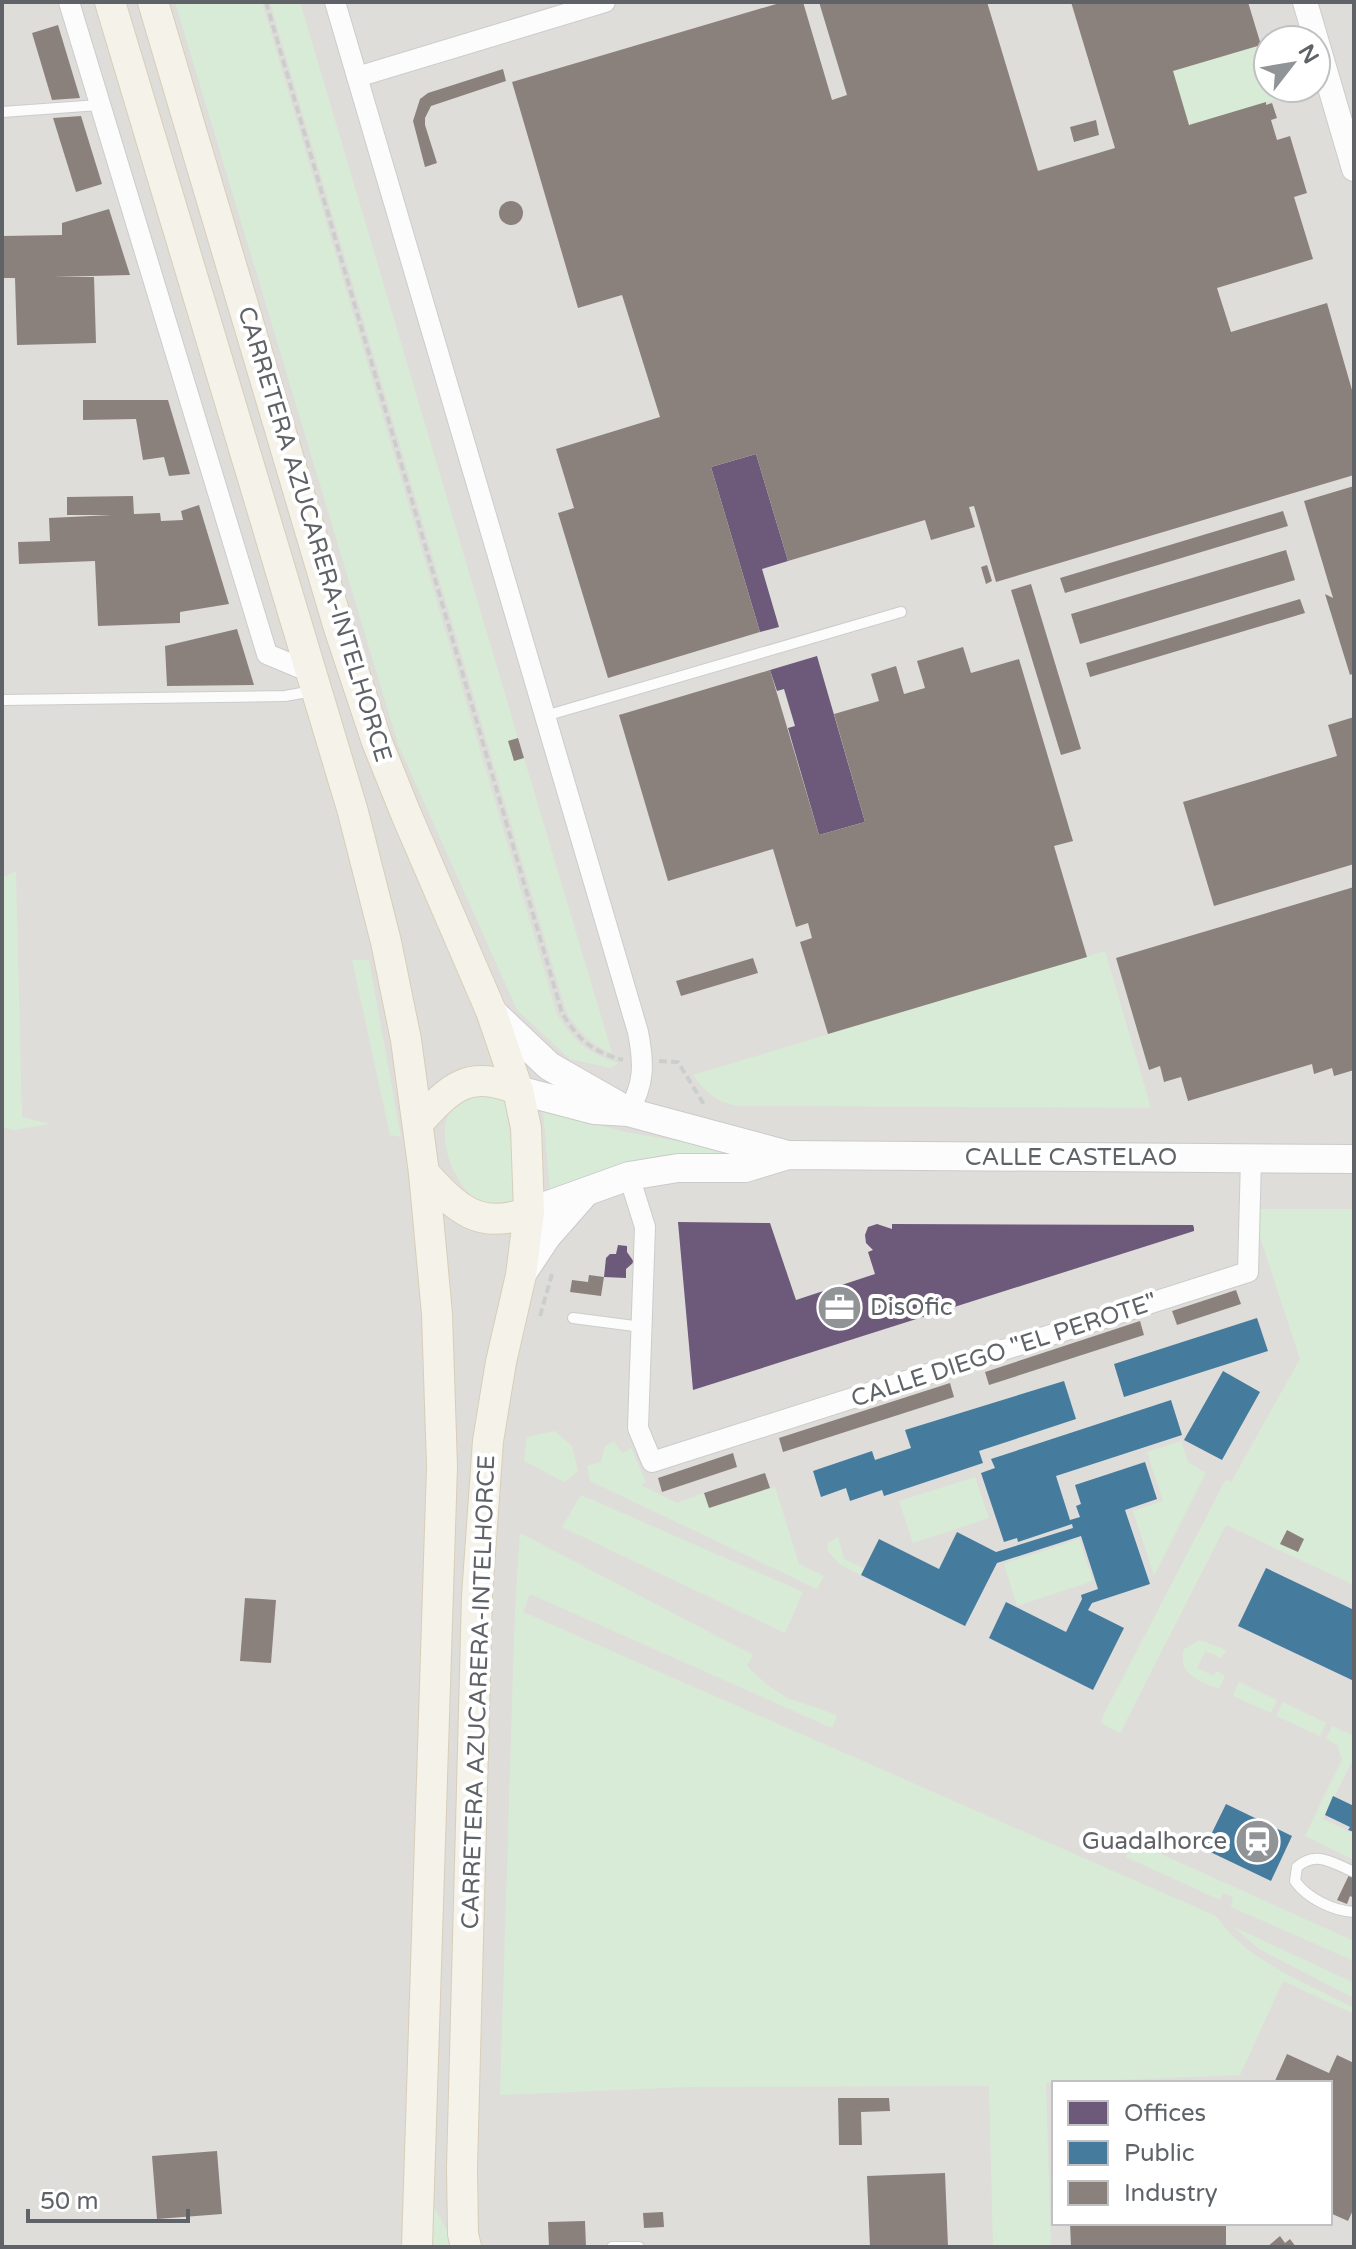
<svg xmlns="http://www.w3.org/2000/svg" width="1356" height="2249" viewBox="0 0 1356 2249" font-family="'Varela Round',sans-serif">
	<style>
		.industrial { fill: #dfddda; fill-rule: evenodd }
		.green { fill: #d8ebd6 }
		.offices { fill: #6d597a }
		.public { fill: #457b9d }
		.industry { fill: #8a817c }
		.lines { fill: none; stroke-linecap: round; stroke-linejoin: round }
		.service-casing { stroke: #cbcccc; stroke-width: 12 }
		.minor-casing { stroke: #cbcccc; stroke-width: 22 }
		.tertiary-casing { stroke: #cbcccc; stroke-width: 26 }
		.secondary-casing { stroke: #cacacb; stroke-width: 30 }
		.primary-casing { stroke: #d7ceb8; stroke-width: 32 }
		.path { stroke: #cacfcc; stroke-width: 4; stroke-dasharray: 8 4; stroke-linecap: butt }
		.service { stroke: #fdfcfc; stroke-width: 10 }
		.minor { stroke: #fdfcfc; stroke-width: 20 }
		.tertiary { stroke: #fdfcfc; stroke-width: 24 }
		.secondary { stroke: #fdfcfc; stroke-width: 28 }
		.primary { stroke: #f4f2e9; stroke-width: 30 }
		.labels { text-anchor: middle; stroke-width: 8; stroke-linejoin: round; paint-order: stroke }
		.street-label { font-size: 24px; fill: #5f6368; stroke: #fff }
		.poi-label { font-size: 24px; fill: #5f6368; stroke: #fff; text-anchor: start }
	</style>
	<rect width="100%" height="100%" fill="#efeeea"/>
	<!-- industrial -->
	<path class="industrial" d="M 2,2 L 1354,2 L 1354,2247 L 2,2247 ZM 1268,40 L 1316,40 L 1316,88 L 1268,88 ZM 1054,2083 L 1330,2083 L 1330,2223 L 1054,2223 Z"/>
	<!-- green -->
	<g class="green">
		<path d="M 175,2 L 262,2 L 557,1014 C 574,1042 587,1053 618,1063 L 611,1068 L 570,1059 L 517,1010 L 398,744 Z"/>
		<path d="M 270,2 L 300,2 L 518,738 L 509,741 L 514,760 L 524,758 L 612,1053 C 590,1045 577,1030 566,1011 Z"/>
		<polygon points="1268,43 1268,88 1293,88 1295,94 1189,125 1173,71"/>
		<polygon points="16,871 22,1117 50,1124 14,1130 2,1127 2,878"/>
		<path d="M 1105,951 L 1151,1108 L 740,1106 C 718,1104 705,1092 693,1075 Z"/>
		<polygon points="352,960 369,960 401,1137 390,1135"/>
		<path d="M 483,1093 L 505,1102 L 512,1145 L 514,1200 C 502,1204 489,1208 478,1201 C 455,1186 437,1142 448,1116 C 454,1102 470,1096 483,1093 Z"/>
		<polygon points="543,1110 625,1132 724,1149 724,1155 675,1155 631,1161 550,1192"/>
		<polygon points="1260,1209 1354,1209 1354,1585 1226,1525 1120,1733 1101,1723 1103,1716 1226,1479 1231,1482 1300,1359 1260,1237"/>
		<polygon points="555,1431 572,1446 578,1471 564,1482 524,1461 527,1437"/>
		<polygon points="614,1441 622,1453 631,1448 646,1482 641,1485 677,1503 704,1493 710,1508 775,1487 799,1564 824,1576 817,1589 590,1481 587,1466 601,1462 605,1446"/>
		<polygon points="1181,1441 1188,1462 1206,1473 1154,1576 1133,1511 1163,1501 1147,1452"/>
		<polygon points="975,1477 989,1518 913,1543 899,1501"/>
		<polygon points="581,1495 803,1592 785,1633 562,1527"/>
		<path d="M 520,1533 L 753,1655 L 747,1666 L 766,1684 L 787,1698 L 837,1715 L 832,1728 L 530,1594 L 523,1612 L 1216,1916 C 1247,1962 1306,1982 1354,2008 L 1354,2014 L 1283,1981 L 1240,2075 L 1046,2083 L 1051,2247 L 993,2247 L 989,2086 L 688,2087 L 500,2095 L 515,1608 Z"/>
		<polygon points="838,1537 844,1559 864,1568 861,1575 839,1564 827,1550 828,1543"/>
		<polygon points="1079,1539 1093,1581 1017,1606 1004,1564"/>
		<path d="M 1200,1640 L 1226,1650 L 1222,1658 L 1205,1651 L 1197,1668 L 1214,1676 L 1216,1671 L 1225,1676 L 1219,1689 C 1200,1681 1177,1675 1184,1649 Z"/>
		<polygon points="1239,1682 1277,1700 1271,1713 1233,1696"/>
		<polygon points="1283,1702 1326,1723 1320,1736 1276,1716"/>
		<polygon points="1332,1726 1354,1736 1354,1757 1323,1819 1354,1834 1354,1860 1305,1836 1342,1759 1337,1745 1326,1739"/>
		<polygon points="1134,1842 1354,1941 1354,1961 1231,1907 1233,1897 1223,1893 1220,1900 1126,1857"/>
		<polygon points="1234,1927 1354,1983 1354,1998 1259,1949"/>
		<polygon points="433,2206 448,2232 450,2247 432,2247"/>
	</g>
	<!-- offices -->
	<g class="offices">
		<polygon points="756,454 788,561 762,569 779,627 760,632 711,467"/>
		<polygon points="817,656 865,822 819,835 788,728 795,726 784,689 777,691 770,670"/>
		<polygon points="678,1222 770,1223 796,1300 875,1274 868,1252 873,1250 866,1243 865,1235 868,1227 877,1224 892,1229 892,1224 1193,1225 1194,1228 1194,1231 693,1390"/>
		<polygon points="618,1245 627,1246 627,1252 634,1262 626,1269 626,1278 604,1277 606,1258 610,1254 616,1254"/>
	</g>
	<!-- public -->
	<g class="public">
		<polygon points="1257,1318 1268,1351 1124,1397 1114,1364"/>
		<polygon points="1223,1371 1260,1392 1222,1460 1184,1440"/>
		<polygon points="1064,1381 1076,1419 979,1451 983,1463 884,1496 882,1490 850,1501 846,1488 821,1497 813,1471 872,1451 875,1460 911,1448 905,1430"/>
		<polygon points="1171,1400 1182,1435 1056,1476 1070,1520 1080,1517 1076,1506 1081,1504 1075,1485 1145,1462 1157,1499 1125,1510 1150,1584 1092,1603 1088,1610 1124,1628 1093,1690 989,1638 1006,1602 1066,1632 1082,1599 1081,1595 1098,1589 1081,1536 997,1563 965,1626 861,1575 879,1539 939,1569 957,1532 996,1552 1073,1528 1072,1524 1018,1542 1017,1538 1004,1542 981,1473 995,1468 991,1459"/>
		<polygon points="1266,1568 1354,1610 1354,1681 1238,1626"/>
		<polygon points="1333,1796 1354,1806 1354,1832 1348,1830 1350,1827 1325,1815"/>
		<polygon points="1226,1804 1292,1836 1271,1881 1204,1849"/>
	</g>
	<!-- industry -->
	<g class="industry">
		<polygon points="783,2 803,2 832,100 847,95 819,2 987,2 1038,171 1115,148 1071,2 1248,2 1261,45 1173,71 1189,125 1266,102 1266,105 1272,103 1277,118 1271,120 1277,140 1290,136 1307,193 1294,197 1313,259 1217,288 1231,332 1327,303 1354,397 1354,475 996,582 974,506 969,507 975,527 931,540 925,520 788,561 756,454 711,467 760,632 608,678 558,513 574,508 556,449 660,417 622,295 578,308 512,82"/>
		<polygon points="58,25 80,98 52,100 32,33"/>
		<polygon points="503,69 506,81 431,106 425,118 425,125 437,163 425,167 413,121 420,99 428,93"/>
		<polygon points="81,116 102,184 76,192 53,118"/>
		<polygon points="1096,120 1099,135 1074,142 1070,127"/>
		<circle cx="511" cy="213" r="12"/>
		<polygon points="109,209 130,275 53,277 94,277 96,343 17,345 15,278 2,278 2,236 62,235 62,223"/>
		<polygon points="83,400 168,400 190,474 169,476 164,457 143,460 136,419 83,420"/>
		<polygon points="1354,486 1354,673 1350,675 1325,594 1333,598 1304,501"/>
		<polygon points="133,496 134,514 160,513 161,521 183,520 181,511 199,505 229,604 180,612 180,623 98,626 95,561 19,564 18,542 50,541 49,518 112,515 67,515 67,497"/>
		<polygon points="1283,511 1288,526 1065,593 1060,578"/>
		<polygon points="1286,550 1295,580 1080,644 1071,614"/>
		<polygon points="987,565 992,581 986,584 981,567"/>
		<polygon points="1031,584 1081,749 1061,755 1011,590"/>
		<polygon points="1300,599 1305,613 1090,677 1086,663"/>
		<polygon points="237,629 254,685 167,686 165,646"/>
		<polygon points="963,647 971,673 1019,659 1073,841 1054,846 1087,957 828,1034 800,942 812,938 808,923 796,927 773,849 668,881 619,715 770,670 819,835 865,822 834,714 879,701 871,674 896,666 904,694 925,688 917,661"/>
		<polygon points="1354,717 1354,864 1214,906 1183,802 1337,756 1328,725"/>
		<polygon points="518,738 524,758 514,761 508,741"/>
		<polygon points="1354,887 1354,1070 1334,1076 1332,1068 1314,1074 1312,1064 1188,1101 1181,1077 1164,1082 1160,1066 1149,1070 1116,958"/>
		<polygon points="753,958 758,973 681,996 676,981"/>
		<polygon points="589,1275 604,1277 601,1296 570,1292 572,1280 588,1282"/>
		<polygon points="1236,1290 1241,1304 1177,1325 1172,1311"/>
		<polygon points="1140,1321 1144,1335 989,1385 985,1372"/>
		<polygon points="950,1383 954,1397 783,1452 779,1438"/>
		<polygon points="733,1453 737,1467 662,1492 658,1478"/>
		<polygon points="765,1473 770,1488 709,1508 704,1493"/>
		<polygon points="1287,1530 1304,1539 1298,1552 1280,1544"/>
		<polygon points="245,1598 276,1600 271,1663 240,1661"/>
		<polygon points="1349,1875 1354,1878 1354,1898 1350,1896 1347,1904 1337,1900"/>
		<polygon points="1287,2054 1329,2073 1337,2055 1354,2063 1354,2208 1348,2221 1330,2213 1330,2083 1274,2083"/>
		<polygon points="838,2098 889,2098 890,2111 861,2112 862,2145 839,2145"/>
		<polygon points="217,2151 222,2214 157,2219 152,2156"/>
		<polygon points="945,2173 948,2247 870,2247 867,2176"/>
		<polygon points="663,2212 664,2227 644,2228 643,2213"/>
		<polygon points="585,2221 586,2247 549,2247 548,2222"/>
		<polygon points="1070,2223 1226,2223 1226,2247 1071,2247"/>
		<polygon points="1280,2236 1285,2243 1290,2239 1296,2247 1267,2247"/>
	</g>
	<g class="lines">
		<defs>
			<g id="service">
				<polyline points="2,112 99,105"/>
				<polyline points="2,700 285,696 313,691"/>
				<polyline points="545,716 901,612"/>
				<polyline points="573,1318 642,1327"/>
				<path d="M 1354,1872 C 1333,1863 1316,1850 1297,1867 L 1295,1881 C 1307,1898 1333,1911 1354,1912"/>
				<polyline points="612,2247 639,2247"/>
			</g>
			<g id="minor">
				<polyline points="69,2 267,654 310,672"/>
				<path d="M 335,2 L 638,1032 C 644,1063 645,1084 628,1112"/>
				<polyline points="357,77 605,2"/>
				<polyline points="629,1176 645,1227 638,1428 652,1462 1248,1272 1251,1159"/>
			</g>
			<polyline id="tertiary" points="1305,2 1354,169"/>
			<g id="secondary">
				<polyline points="491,1011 549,1066 617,1105"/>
				<polyline points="518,1090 594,1110 628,1112 788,1155"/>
				<polyline points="529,1212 629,1176 678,1168 745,1168 788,1155 1354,1159"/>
				<polyline points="521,1275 547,1236 583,1195"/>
			</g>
			<g id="primary">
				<polyline points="110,2 353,812 386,942 406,1040 424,1173 437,1314 442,1466 417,2247"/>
				<polyline points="153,2 339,628 377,742 406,814 491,1011 518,1090 526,1128 529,1212 521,1275 501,1362 488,1441 477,1596 462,2168 463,2234 466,2247"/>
				<path d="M 418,1123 C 450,1088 469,1068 518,1090"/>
				<path d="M 424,1173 C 457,1209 479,1231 529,1212"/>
			</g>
		</defs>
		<!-- service casing -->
		<use href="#service" class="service-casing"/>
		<!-- minor casing -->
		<use href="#minor" class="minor-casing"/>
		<!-- tertiary casing -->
		<use href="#tertiary" class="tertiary-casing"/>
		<!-- secondary casing -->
		<use href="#secondary" class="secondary-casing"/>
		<!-- primary casing -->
		<use href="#primary" class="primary-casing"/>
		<!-- path -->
		<g class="path">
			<path d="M 266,2 L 562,1013 C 579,1041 592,1051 623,1060"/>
			<polyline points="659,1061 678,1062 705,1106"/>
			<polyline points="540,1316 552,1274"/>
		</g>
		<!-- service -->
		<use href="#service" class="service"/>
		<!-- minor -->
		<use href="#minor" class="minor"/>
		<!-- tertiary -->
		<use href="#tertiary" class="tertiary"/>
		<!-- secondary -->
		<use href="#secondary" class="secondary"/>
		<!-- primary -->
		<use href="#primary" class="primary"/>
	</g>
	<!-- icons -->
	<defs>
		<symbol id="office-disc" viewBox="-11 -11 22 22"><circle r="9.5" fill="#919496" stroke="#fff"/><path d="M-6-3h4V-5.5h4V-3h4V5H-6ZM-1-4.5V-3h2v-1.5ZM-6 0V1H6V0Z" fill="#fff"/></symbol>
		<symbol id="station-disc" viewBox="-11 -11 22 22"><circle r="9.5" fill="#919496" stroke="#fff"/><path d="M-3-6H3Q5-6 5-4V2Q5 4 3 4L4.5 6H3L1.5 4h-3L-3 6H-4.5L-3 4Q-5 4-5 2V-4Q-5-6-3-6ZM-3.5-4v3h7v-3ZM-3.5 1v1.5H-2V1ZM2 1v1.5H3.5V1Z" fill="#fff"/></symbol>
	</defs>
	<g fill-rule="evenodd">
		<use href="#office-disc" x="814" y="1282" width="51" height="51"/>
		<use href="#station-disc" x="1232" y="1816" width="51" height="51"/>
	</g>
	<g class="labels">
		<!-- street labels -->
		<g class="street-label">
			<text transform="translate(315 534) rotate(73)" y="8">CARRETERA AZUCARERA-INTELHORCE</text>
			<text x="1071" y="1165">CALLE CASTELAO</text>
			<text transform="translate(1004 1350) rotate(-18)" y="8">CALLE DIEGO "EL PEROTE"</text>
			<text transform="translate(478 1692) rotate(-88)" y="8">CARRETERA AZUCARERA-INTELHORCE</text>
		</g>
		<!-- poi labels -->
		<g class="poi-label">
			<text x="870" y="1315">DisOfic</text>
			<text x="1227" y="1849" text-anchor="end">Guadalhorce</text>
		</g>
	</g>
	<!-- border -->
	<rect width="1356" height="2249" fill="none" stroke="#5f6368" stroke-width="8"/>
	<!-- legend -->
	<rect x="1052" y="2081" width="280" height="144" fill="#ffffff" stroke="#bfc1c3" stroke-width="2"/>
	<rect x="1068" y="2101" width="40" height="24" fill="#6d597a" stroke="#bfc1c3" stroke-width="2"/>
	<text x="1124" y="2121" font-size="24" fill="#5f6368">Offices</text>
	<rect x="1068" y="2141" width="40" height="24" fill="#457b9d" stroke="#bfc1c3" stroke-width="2"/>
	<text x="1124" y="2161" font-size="24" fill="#5f6368">Public</text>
	<rect x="1068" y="2181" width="40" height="24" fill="#8a817c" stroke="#bfc1c3" stroke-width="2"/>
	<text x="1124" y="2201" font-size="24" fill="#5f6368">Industry</text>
	<!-- north arrow -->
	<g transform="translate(1292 64) rotate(59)"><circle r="38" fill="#ffffff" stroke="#bfc1c3" stroke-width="2"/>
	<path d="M0-6L14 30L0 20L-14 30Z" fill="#919496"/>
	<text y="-12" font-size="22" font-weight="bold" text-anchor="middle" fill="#5f6368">N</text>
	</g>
	<!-- scale -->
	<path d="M28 2209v12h160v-12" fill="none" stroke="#5f6368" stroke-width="4"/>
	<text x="40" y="2209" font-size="24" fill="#5f6368" stroke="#ffffff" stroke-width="6" paint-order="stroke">50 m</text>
</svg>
